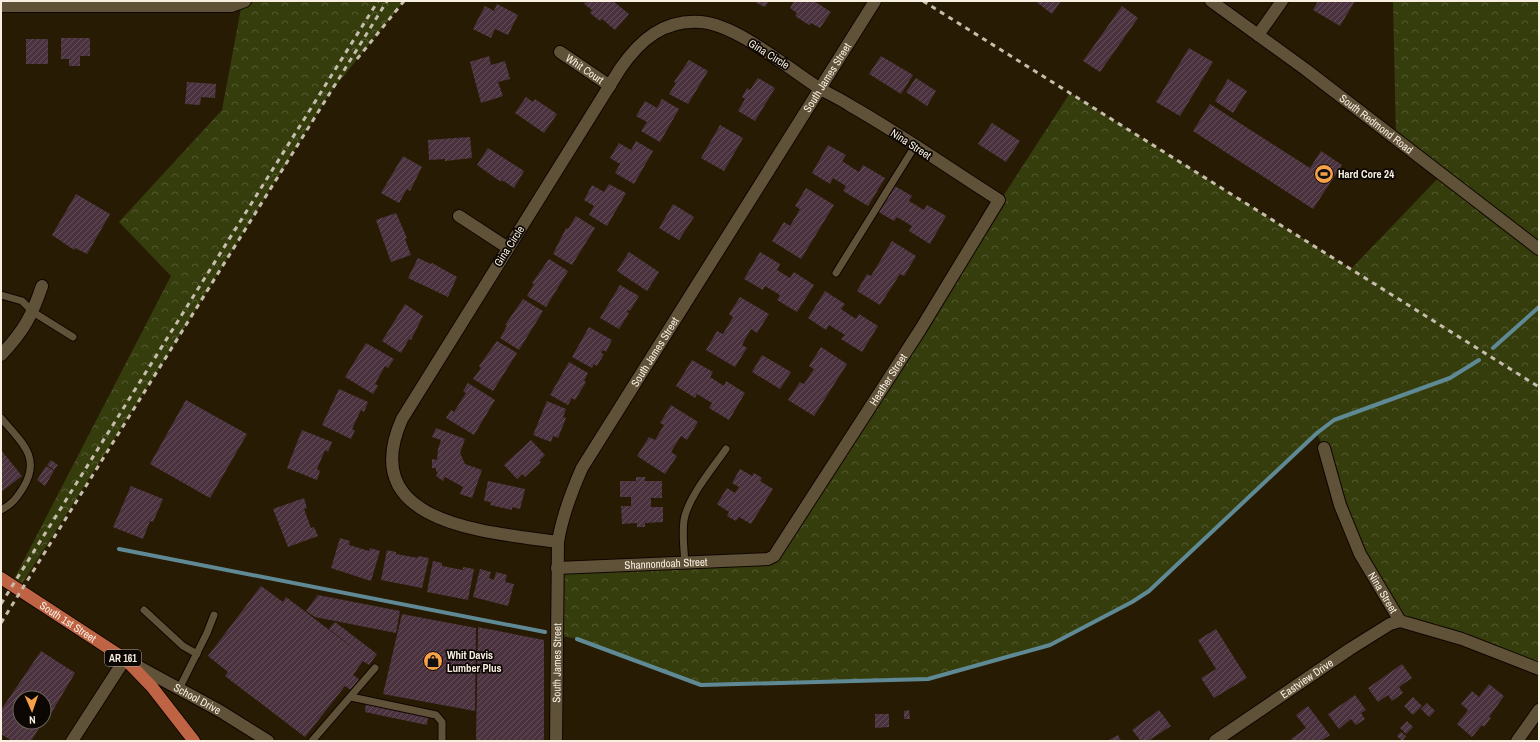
<svg xmlns="http://www.w3.org/2000/svg" width="1540" height="742" viewBox="0 0 1540 742" font-family="'Archivo Narrow',sans-serif">
	<style>
		.forest { fill: url(#forest-crowns) }
		.lines { fill: none; stroke-linecap: round; stroke-linejoin: round }
		.stream { stroke: #5f8a95; stroke-width: 4 }
		.building { fill: url(#building-hatch) }
		.lane-casing { stroke: #100600; stroke-width: 9 }
		.street-casing { stroke: #100600; stroke-width: 14 }
		.secondary-casing { stroke: #100600; stroke-width: 14 }
		.primary-casing { stroke: #100600; stroke-width: 14 }
		.lane { stroke: #605239; stroke-width: 7 }
		.street { stroke: #605239; stroke-width: 12 }
		.secondary { stroke: #605239; stroke-width: 12 }
		.primary { stroke: #be6444; stroke-width: 12 }
		.rail { stroke: #c7bdad; stroke-width: 3; stroke-dasharray: 5 5; stroke-linecap: butt }
		.labels { text-anchor: middle; stroke-width: 3.5; stroke-linejoin: round; paint-order: stroke }
		.shield { fill: #0c0702; stroke: #b1a99e; stroke-width: 1 }
		.shield-label { font-size: 10px; font-weight: bold; fill: #f8efe1 }
		.street-label { font-size: 11px; fill: #f8efe1; stroke: #0c0702 }
		.poi-label { font-size: 11px; font-weight: bold; fill: #f8efe1; stroke: #0c0702; text-anchor: start }
	</style>
	<defs>
		<pattern id="forest-crowns" width="20" height="18" patternUnits="userSpaceOnUse"><rect width="20" height="18" fill="#363d0d"/><path d="M2 6a3 3 0 1 1 6 0M12 15a3 3 0 1 1 6 0" fill="none" stroke="#545930"/></pattern>
		<pattern id="building-hatch" width="6" height="6" patternUnits="userSpaceOnUse"><rect width="6" height="6" fill="#4b323f"/><path d="M-1 1l2-2M0 6l6-6M5 7l2-2" fill="none" stroke="#66505a"/></pattern>
	</defs>
	<rect width="100%" height="100%" fill="#281b04"/>
	<!-- forest -->
	<g class="forest">
		<polygon points="245,1 404,1 330,93 159,369 18,590 11,585 171,276 119,222 222,110 242,3"/>
		<polygon points="1393,1 1539,1 1539,670 1400,621 1345,517 1324,448 1317,434 1149,591 1132,602 1050,645 928,679 701,685 579,639 555,635 557,568 768,559 1070,93 1351,269 1442,174 1396,140"/>
	</g>
	<g class="lines">
		<!-- stream -->
		<g class="stream">
			<polyline points="1493,348 1539,307"/>
			<polyline points="119,549 545,632"/>
			<polyline points="577,639 701,685 928,679 1050,645 1132,602 1149,591 1317,433 1334,420 1450,378 1479,360"/>
		</g>
	</g>
	<!-- building -->
	<g class="building">
		<polygon points="587,1 613,1 629,14 615,30 602,19 600,21 590,13 592,10 584,4"/>
		<polygon points="753,1 769,1 765,7"/>
		<polygon points="794,1 814,1 831,12 820,28 811,23 809,25 795,16 797,13 790,8"/>
		<polygon points="1035,1 1061,1 1052,14"/>
		<polygon points="1318,1 1355,1 1340,26 1313,10"/>
		<polygon points="497,4 518,15 508,35 495,29 491,38 473,29 485,6 494,11"/>
		<polygon points="1122,6 1138,18 1100,72 1083,61"/>
		<polygon points="61,38 90,38 90,56 80,56 80,66 69,66 69,59 61,59"/>
		<rect x="26" y="39" width="22" height="25"/>
		<polygon points="1189,48 1213,62 1180,116 1156,102"/>
		<polygon points="489,56 491,65 505,61 510,79 498,82 503,96 481,103 470,62"/>
		<polygon points="881,56 913,75 901,94 869,74"/>
		<polygon points="689,60 708,71 688,104 669,94 676,83 674,82"/>
		<polygon points="758,78 775,88 755,121 738,111 745,99 742,97 747,88 750,90"/>
		<polygon points="916,78 936,91 927,106 906,92"/>
		<polygon points="1228,79 1247,91 1233,113 1215,101"/>
		<polygon points="187,82 216,84 215,98 201,97 200,105 185,104"/>
		<polygon points="526,97 533,102 535,99 557,114 544,133 515,113"/>
		<polygon points="662,99 679,109 660,142 641,131 647,122 636,116 645,101 657,108"/>
		<polygon points="1210,104 1310,168 1321,151 1342,165 1313,209 1193,131"/>
		<polygon points="992,123 1020,141 1006,162 978,144"/>
		<polygon points="720,125 743,138 724,171 701,158"/>
		<polygon points="470,137 472,158 445,161 445,159 429,160 428,140"/>
		<polygon points="636,141 653,151 634,184 615,173 620,164 610,158 619,143 631,150"/>
		<polygon points="828,145 846,155 842,161 859,172 863,165 885,178 868,206 843,191 846,186 833,178 830,184 812,173"/>
		<polygon points="488,148 524,171 514,188 502,180 501,182 477,165"/>
		<polygon points="403,156 422,167 410,191 407,189 399,203 381,193"/>
		<polygon points="609,184 626,193 607,226 589,215 594,206 584,200 592,185 604,192"/>
		<polygon points="893,185 912,196 909,201 924,210 927,205 946,216 930,244 909,231 912,226 897,217 894,221 877,211"/>
		<polygon points="806,188 834,205 801,259 772,241 784,222 790,226 800,209 795,206"/>
		<polygon points="76,194 110,214 87,254 75,248 74,250 52,235"/>
		<polygon points="673,204 694,217 679,240 659,228"/>
		<polygon points="396,213 407,238 405,239 411,255 391,262 376,220"/>
		<polygon points="576,216 595,228 572,265 553,254 566,228 568,229"/>
		<polygon points="892,241 916,256 904,276 900,274 880,305 857,291 867,274 871,276"/>
		<polygon points="629,252 659,272 647,291 617,271"/>
		<polygon points="760,252 780,264 777,270 790,278 794,272 814,285 797,312 777,300 780,295 765,286 763,290 744,279"/>
		<polygon points="418,258 431,264 432,263 457,277 448,297 408,278"/>
		<polygon points="549,259 568,271 546,307 527,296 534,284 532,283"/>
		<polygon points="620,285 639,296 630,311 628,310 627,312 629,313 619,329 600,318"/>
		<polygon points="825,291 845,304 841,309 856,319 859,314 878,326 862,352 841,339 845,335 829,325 826,330 808,318"/>
		<polygon points="740,297 769,314 757,333 751,329 742,345 747,348 735,367 706,350 717,331 723,334 733,317 729,314"/>
		<polygon points="523,299 543,311 519,350 500,338 507,326 505,325"/>
		<polygon points="405,304 423,316 411,340 409,339 401,353 382,341"/>
		<polygon points="589,327 612,340 606,352 603,350 601,353 604,354 597,366 594,364 592,368 572,357"/>
		<polygon points="497,341 517,353 493,391 473,379 481,368 479,366"/>
		<polygon points="366,343 394,359 388,368 385,366 375,384 378,386 373,394 345,377"/>
		<polygon points="821,347 847,364 814,416 788,400 800,382 804,384 814,369 809,366"/>
		<polygon points="762,355 791,372 780,389 752,372"/>
		<polygon points="692,360 713,372 710,377 724,386 726,381 745,393 729,420 709,408 712,403 697,394 695,398 676,386"/>
		<polygon points="569,362 588,373 584,381 586,382 575,400 572,398 568,405 550,395"/>
		<polygon points="468,383 495,400 474,435 446,418 451,410 454,412 466,393 463,391"/>
		<polygon points="339,389 368,402 364,412 361,410 352,429 355,430 351,439 322,425"/>
		<polygon points="186,400 247,434 210,498 150,464"/>
		<polygon points="547,401 566,409 563,417 566,418 558,438 553,436 551,442 533,435"/>
		<polygon points="671,405 698,422 687,440 681,436 671,452 677,456 665,474 637,456 649,437 655,440 664,425 660,423"/>
		<polygon points="436,428 465,439 460,453 465,464 482,470 472,498 460,494 463,487 445,477 443,481 436,476 438,473 436,471 436,468 432,468 432,459 437,460 438,449 441,440 432,437"/>
		<polygon points="302,430 332,442 328,452 325,450 317,469 320,471 317,480 287,468"/>
		<polygon points="531,440 545,455 539,461 541,462 525,477 522,474 517,479 504,465"/>
		<polygon points="1,450 22,476 1,492"/>
		<polygon points="51,460 58,465 54,470 47,465"/>
		<polygon points="46,466 54,471 45,486 37,480"/>
		<polygon points="740,469 752,476 754,473 762,478 760,481 773,489 751,524 739,517 736,521 727,516 729,512 717,504 727,488 735,493 739,487 732,483"/>
		<polygon points="636,477 645,477 645,481 662,481 662,498 651,498 651,507 663,507 663,522 645,523 645,527 637,527 637,523 622,524 621,506 631,506 631,497 620,497 620,481 636,481"/>
		<polygon points="488,481 525,489 520,509 512,507 512,510 490,505 491,502 484,501"/>
		<polygon points="131,486 163,499 153,522 150,521 143,539 113,527"/>
		<polygon points="304,498 307,508 304,509 311,528 314,527 318,536 288,547 273,509"/>
		<polygon points="340,538 350,541 349,545 369,551 370,548 380,551 371,581 331,568"/>
		<polygon points="387,550 396,552 396,554 418,558 418,556 429,558 422,588 381,580"/>
		<polygon points="433,561 442,563 442,566 463,570 463,567 474,569 468,600 427,592"/>
		<polygon points="480,569 491,572 489,578 494,580 496,572 507,575 505,582 514,584 508,606 473,597"/>
		<polygon points="261,586 283,602 286,597 366,658 329,629 335,622 377,654 369,665 363,661 353,675 359,679 351,690 345,686 305,737 225,676 228,672 208,656"/>
		<polygon points="318,595 400,611 396,633 315,617 306,611"/>
		<polygon points="402,614 476,628 475,711 383,694"/>
		<polygon points="478,627 544,640 544,741 476,741"/>
		<polygon points="1216,629 1247,678 1214,698 1201,678 1216,669 1198,640"/>
		<polygon points="41,651 75,673 46,722 44,721 44,698 20,698 20,722 43,722 31,741 12,741 1,734 1,710"/>
		<polygon points="1402,664 1412,678 1399,687 1403,693 1392,701 1388,695 1378,702 1368,688"/>
		<polygon points="1489,684 1504,696 1489,717 1491,718 1484,727 1482,725 1472,737 1457,724 1468,710 1461,704 1472,691 1479,697"/>
		<polygon points="1355,695 1366,710 1361,713 1365,719 1356,725 1351,719 1339,729 1328,714"/>
		<polygon points="1413,697 1422,706 1413,715 1404,706"/>
		<polygon points="366,703 428,716 427,725 365,712"/>
		<polygon points="1427,703 1435,711 1429,717 1421,709"/>
		<polygon points="1308,706 1330,735 1321,741 1292,741 1291,739 1306,728 1296,715"/>
		<polygon points="909,710 910,719 904,719 904,711"/>
		<polygon points="1159,710 1171,726 1148,741 1141,741 1132,730"/>
		<polygon points="875,714 889,714 889,727 875,728"/>
		<polygon points="1407,721 1413,727 1406,734 1400,728"/>
		<polygon points="1401,732 1406,736 1402,741 1397,736"/>
		<polygon points="1118,735 1121,741 1107,741"/>
	</g>
	<g class="lines">
		<defs>
			<g id="lane">
				<polyline points="836,273 915,146"/>
				<polyline points="1,295 22,301 33,312 73,337"/>
				<path d="M 1,418 C 21,442 42,457 23,488 C 16,499 12,504 1,510"/>
				<path d="M 685,563 C 684,549 682,534 684,520 C 688,497 713,468 726,449"/>
				<polyline points="144,610 183,646 197,654"/>
				<polyline points="179,689 207,633 214,615"/>
				<polyline points="351,697 436,715 442,722 442,741"/>
				<polyline points="312,741 375,668"/>
			</g>
			<g id="street">
				<polyline points="1,6 231,6 245,1"/>
				<polyline points="1258,35 1282,1"/>
				<path id="s1" d="M 560,52 L 610,86"/>
				<polyline points="459,216 508,248"/>
				<path d="M 1,355 C 23,332 32,316 42,286"/>
				<path id="s2" d="M 1324,448 L 1340,505 L 1360,554 L 1400,621 L 1462,639 L 1539,669"/>
				<path id="s3" d="M 557,568 L 768,559 L 774,556 L 920,330 L 999,200 C 950,169 902,135 851,106 C 842,100 832,95 822,90 C 790,70 738,25 701,22 C 664,19 640,40 620,69 L 402,419 C 355,525 488,532 558,542"/>
				<polyline points="72,741 125,659"/>
				<path id="s4" d="M 1215,741 L 1350,649 L 1390,624 L 1400,621"/>
				<polyline points="1517,741 1539,710"/>
			</g>
			<g id="secondary">
				<path id="s5" d="M 1211,1 L 1305,69 L 1539,249"/>
				<path id="s6" d="M 128,661 L 220,711 L 268,741"/>
				<path id="s7" d="M 556,741 L 558,542 C 562,516 571,493 582,468 L 875,1"/>
			</g>
			<g id="primary">
				<path id="s8" d="M 1,578 L 125,659 L 152,687 L 194,741"/>
			</g>
		</defs>
		<!-- lane casing -->
		<use href="#lane" class="lane-casing"/>
		<!-- street casing -->
		<use href="#street" class="street-casing"/>
		<!-- secondary casing -->
		<use href="#secondary" class="secondary-casing"/>
		<!-- primary casing -->
		<use href="#primary" class="primary-casing"/>
		<!-- lane -->
		<use href="#lane" class="lane"/>
		<!-- street -->
		<use href="#street" class="street"/>
		<!-- secondary -->
		<use href="#secondary" class="secondary"/>
		<!-- primary -->
		<use href="#primary" class="primary"/>
		<!-- rail -->
		<g class="rail">
			<polyline points="923,1 1539,387"/>
			<polyline points="357,59 404,1"/>
			<polyline points="1,604 378,1"/>
			<polyline points="1,623 387,1"/>
		</g>
	</g>
	<!-- icons -->
	<defs>
		<symbol id="stadium-disc" viewBox="-11 -11 22 22"><circle r="9.5" fill="#f7a248" stroke="#0c0702"/><path d="M0-5a6.5 5 0 1 0 0 10a6.5 5 0 1 0 0-10ZM-3.5-1.8h7v3.6h-7Z" fill="#111"/></symbol>
		<symbol id="shop-disc" viewBox="-11 -11 22 22"><circle r="9.5" fill="#f7a248" stroke="#0c0702"/><path d="M-5-2.5h2.3a2.7 3.5 0 0 1 5.4 0H5L5.5 6h-11ZM-1.5-2.5h3a1.5 2.3 0 0 0-3 0Z" fill="#111"/></symbol>
	</defs>
	<g fill-rule="evenodd">
		<use href="#stadium-disc" x="1313" y="163" width="22" height="22"/>
		<use href="#shop-disc" x="422" y="650" width="22" height="22"/>
	</g>
	<g class="labels">
		<!-- shield labels -->
		<rect class="shield" x="105" y="650" width="36" height="16" rx="3"/>
		<g class="shield-label">
			<text x="123" y="662">AR 161</text>
		</g>
		<!-- street labels -->
		<g class="street-label">
			<text transform="translate(769 54) rotate(32)" y="4">Gina Circle</text>
			<text dy="4" stroke="none"><textPath href="#s1" startOffset="30">Whit Court</textPath></text>
			<text dy="4" stroke="none"><textPath href="#s7" startOffset="738">South James Street</textPath></text>
			<text dy="4" stroke="none"><textPath href="#s5" startOffset="206">South Redmond Road</textPath></text>
			<text transform="translate(911 144) rotate(33)" y="4">Nina Street</text>
			<text transform="translate(509 246) rotate(-57)" y="4">Gina Circle</text>
			<text dy="4" stroke="none"><textPath href="#s7" startOffset="414">South James Street</textPath></text>
			<text dy="4" stroke="none"><textPath href="#s3" startOffset="428">Heather Street</textPath></text>
			<text dy="4" stroke="none"><textPath href="#s3" startOffset="109">Shannondoah Street</textPath></text>
			<text dy="4" stroke="none"><textPath href="#s2" startOffset="157">Nina Street</textPath></text>
			<text dy="4" stroke="none"><textPath href="#s8" startOffset="80">South 1st Street</textPath></text>
			<text dy="4" stroke="none"><textPath href="#s7" startOffset="78">South James Street</textPath></text>
			<text dy="4" stroke="none"><textPath href="#s4" startOffset="111">Eastview Drive</textPath></text>
			<text dy="4" stroke="none"><textPath href="#s6" startOffset="79">School Drive</textPath></text>
		</g>
		<!-- poi labels -->
		<g class="poi-label">
			<text x="1338" y="178">Hard Core 24</text>
			<text x="447" y="659">Whit Davis<tspan x="447" dy="13">Lumber Plus</tspan></text>
		</g>
	</g>
	<!-- border -->
	<rect width="1540" height="742" fill="none" stroke="#f8efe1" stroke-width="4"/>
	<!-- north arrow -->
	<g transform="translate(32 710) rotate(178)"><circle r="19" fill="#0c0702" stroke="#6a645b"/>
	<path d="M0-3L7 15L0 10L-7 15Z" fill="#f7a248"/>
	<text y="-6" font-size="11" font-weight="bold" text-anchor="middle" fill="#f8efe1">N</text>
	</g>
</svg>
